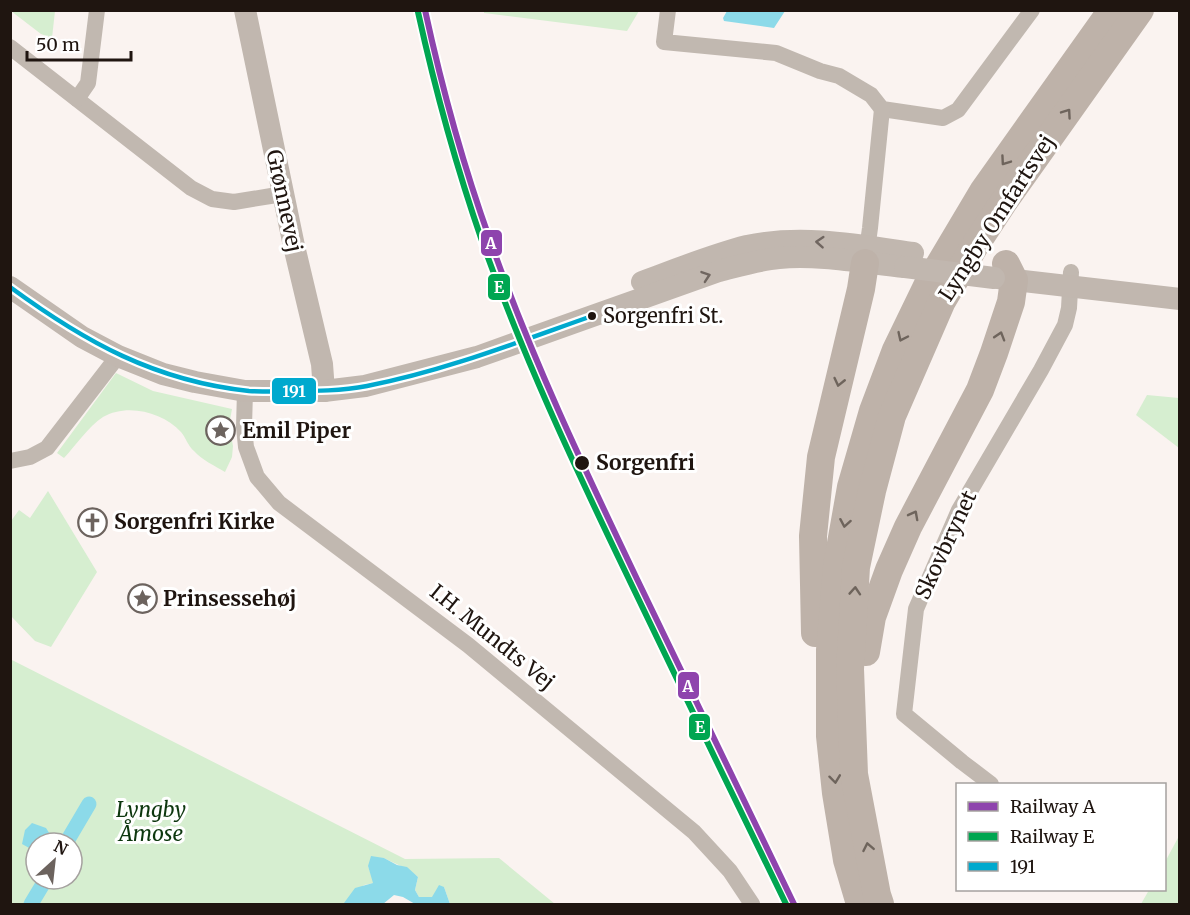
<svg xmlns="http://www.w3.org/2000/svg" width="1190" height="915" viewBox="0 0 1190 915" font-family="Merriweather,serif">
	<style>
		.green { fill: #d6eed0; fill-rule: evenodd }
		.water { fill: #8cdae9 }
		.lines { fill: none; stroke-linecap: round; stroke-linejoin: round }
		.canal { stroke: #8cdae9; stroke-width: 15 }
		.street { stroke: #c1b8b0; stroke-width: 16 }
		.secondary { stroke: #c1b7af; stroke-width: 22 }
		.highway { stroke: #beb2a9; stroke-width: 28 }
		.secondary-bridge { stroke: #c1b7af; stroke-width: 22 }
		.bus-1-casing { stroke: #fff; stroke-width: 9 }
		.bus-1 { stroke: #00a9ce; stroke-width: 4.5 }
		.rail-1-casing { stroke: #fff; stroke-width: 10 }
		.rail-2-casing { stroke: #fff; stroke-width: 10 }
		.rail-1 { stroke: #8e44ad; stroke-width: 6 }
		.rail-2 { stroke: #00a651; stroke-width: 6 }
		.oneway { stroke: #6e645c }
		.oneway2 { stroke: #706660 }
		.bus-dot { fill: #1f1510; stroke: #fff; stroke-width: 2 }
		.labels { text-anchor: middle; stroke-width: 6; stroke-linejoin: round; paint-order: stroke }
		.bus-label { font-size: 20px; fill: #1f1510; stroke: #fff; text-anchor: start }
		.street-label { font-size: 21px; fill: #1f1510; stroke: #fff }
		.poi-label { font-size: 21px; font-weight: bold; fill: #1f1510; stroke: #fff; text-anchor: start }
		.stop-label { font-size: 21px; font-weight: bold; fill: #1f1510; stroke: #fff; text-anchor: start }
		.park-label { font-size: 21px; font-style: italic; fill: #0d370e; stroke: #fff }
		.line-badge { stroke: #fff; stroke-width: 2 }
		.badge-label { font-size: 16px; text-anchor: middle; font-weight: bold; fill: #fff }
	</style>
	<rect width="100%" height="100%" fill="#faf3f0"/>
	<!-- green -->
	<g class="green">
		<polygon points="11,11 55,11 52,38 41,34"/>
		<polygon points="484,11 484,10 639,11 627,31 484,13"/>
		<path d="M 116,373 L 153,391 L 232,409 L 229,425 L 233,446 L 232,457 L 225,472 C 215,466 202,460 194,451 C 188,446 186,438 181,432 C 163,412 127,403 103,417 C 88,427 76,445 64,458 L 57,453 Z"/>
		<polygon points="1147,395 1179,398 1179,448 1136,415"/>
		<polygon points="48,491 97,572 51,647 35,641 10,615 11,521 19,510 30,518"/>
		<path d="M 10,659 L 405,859 L 499,858 L 555,904 L 450,904 L 444,887 L 433,897 L 419,897 L 415,890 L 418,877 C 407,867 397,865 384,858 L 368,866 L 374,883 L 364,885 L 345,903 L 349,904 L 11,904 ZM 25,830 L 53,839 L 49,843 L 72,843 L 72,879 L 36,879 L 36,849 L 31,849 Z"/>
		<polygon points="1179,836 1179,904 1141,904 1149,890 1164,890 1165,862"/>
	</g>
	<!-- water -->
	<g class="water">
		<polygon points="727,11 727,10 785,11 774,28 724,21 723,18"/>
		<polygon points="32,823 46,828 53,839 49,843 36,843 36,849 31,849 22,844 25,830"/>
		<polygon points="371,856 384,858 397,865 407,867 418,877 415,890 419,897 432,897 439,885 444,887 450,904 415,904 403,897 394,895 383,904 349,904 344,903 355,888 373,883 368,866"/>
	</g>
	<g class="lines">
		<!-- canal -->
		<g class="canal">
			<polyline points="66,843 89,804"/>
			<polyline points="31,904 46,879"/>
		</g>
		<!-- street -->
		<g class="street">
			<polyline points="668,10 664,42 776,53 820,71 839,76 871,95 882,109 943,118 958,110 1032,10"/>
			<polyline points="10,47 191,188 212,199 234,202 283,194"/>
			<polyline points="77,99 88,83 97,10"/>
			<polyline points="866,257 870,228 882,109"/>
			<polyline points="245,391 244,427 246,447 257,477 279,503 468,645 694,832 730,871 752,904"/>
			<polyline points="10,461 30,457 47,448 118,356"/>
			<polyline points="991,784 962,762 904,714 916,609 959,510 1041,370 1065,325 1069,308 1071,272"/>
		</g>
		<!-- secondary -->
		<g class="secondary">
			<polyline points="245,10 294,246 322,364 324,391"/>
			<polyline points="998,278 1180,299"/>
			<path d="M 642,282 C 677,269 712,255 747,246 C 802,234 859,245 913,253"/>
			<path d="M 10,287 L 82,337 L 118,356 L 163,374 L 195,382 L 245,391 L 324,391 L 365,386 L 477,357 L 719,271 C 739,266 758,260 779,258 C 818,254 865,263 905,267"/>
		</g>
		<!-- highway -->
		<g class="highway">
			<polyline points="815,633 813,536 821,457 861,289 865,263"/>
			<polyline points="866,652 872,617 889,570 908,527 980,390 994,353 1011,302 1014,280 1006,264"/>
			<polyline points="860,904 847,860 836,793 830,736 830,650 837,566 851,487 873,411 896,350 928,284 984,190 1112,10"/>
			<polyline points="880,904 877,895 854,774 850,669 856,567 872,491 892,416 942,301 974,247 1003,203 1140,10"/>
		</g>
		<!-- secondary-bridge -->
		<polyline class="secondary-bridge" points="905,267 994,278"/>
		<defs>
			<path id="bus-1" d="M 10,287 C 85,342 155,381 249,391 C 262,392 276,391 290,391 C 315,391 341,391 367,386 C 444,371 518,342 592,316"/>
		</defs>
		<!-- bus-1 casing -->
		<use href="#bus-1" class="bus-1-casing"/>
		<!-- bus-1 -->
		<use href="#bus-1" class="bus-1"/>
		<defs>
			<path id="rail-1" d="M 425,10 C 442,88 463,165 490,240 C 531,357 584,468 637,579 C 689,688 742,796 794,904"/>
			<path id="rail-2" d="M 418,12 C 435,89 456,166 482,241 C 522,354 573,463 625,571 C 678,683 732,793 786,904"/>
		</defs>
		<!-- rail-1 casing -->
		<use href="#rail-1" class="rail-1-casing"/>
		<!-- rail-2 casing -->
		<use href="#rail-2" class="rail-2-casing"/>
		<!-- rail-1 -->
		<use href="#rail-1" class="rail-1"/>
		<!-- rail-2 -->
		<use href="#rail-2" class="rail-2"/>
	</g>
	<!-- one-way arrows -->
	<defs><path id="oneway-chevron" d="M-2-3.5L2.5 0L-2 3.5" fill="none" stroke-width="1.6" stroke-linecap="round" stroke-linejoin="round" transform="scale(1.5)"/></defs>
	<g class="oneway">
		<use href="#oneway-chevron" transform="translate(1067 113) rotate(-55)"/>
		<use href="#oneway-chevron" transform="translate(1005 161) rotate(125)"/>
		<use href="#oneway-chevron" transform="translate(1000 336) rotate(-73)"/>
		<use href="#oneway-chevron" transform="translate(902 337) rotate(115)"/>
		<use href="#oneway-chevron" transform="translate(839 382) rotate(103)"/>
		<use href="#oneway-chevron" transform="translate(914 515) rotate(-62)"/>
		<use href="#oneway-chevron" transform="translate(845 523) rotate(100)"/>
		<use href="#oneway-chevron" transform="translate(855 591) rotate(-86)"/>
		<use href="#oneway-chevron" transform="translate(835 779) rotate(83)"/>
		<use href="#oneway-chevron" transform="translate(868 847) rotate(-101)"/>
	</g>
	<g class="oneway2">
		<use href="#oneway-chevron" transform="translate(820 242) rotate(-176)"/>
		<use href="#oneway-chevron" transform="translate(706 276) rotate(-19)"/>
	</g>
	<!-- icons -->
	<defs>
		<symbol id="sight-ring" viewBox="-11 -11 22 22"><circle r="9.5" fill="#fff" stroke="#6c635e" stroke-width="1.5"/><path d="M0-6L1.8-2.2L6-1.7L2.9 1.2L3.7 5.4L0 3.3L-3.7 5.4L-2.9 1.2L-6-1.7L-1.8-2.2Z" fill="#6c635e"/></symbol>
		<symbol id="church-ring" viewBox="-11 -11 22 22"><circle r="9.5" fill="#fff" stroke="#6c635e" stroke-width="1.5"/><path d="M-1.2-6h2.4v3.5h3.3v2.4h-3.3V6h-2.4V-.1h-3.3v-2.4h3.3Z" fill="#6c635e"/></symbol>
	</defs>
	<g fill-rule="evenodd">
		<use href="#sight-ring" x="204" y="414" width="33" height="33"/>
		<use href="#church-ring" x="76" y="506" width="33" height="33"/>
		<use href="#sight-ring" x="126" y="582" width="33" height="33"/>
	</g>
	<!-- markers -->
	<g class="bus-dot">
		<circle cx="592" cy="316" r="5"/>
		<circle cx="582" cy="463" r="8"/>
	</g>
	<g class="labels">
		<!-- bus labels -->
		<g class="bus-label">
			<text x="603" y="323">Sorgenfri St.</text>
		</g>
		<!-- street labels -->
		<g class="street-label">
			<text transform="translate(284 201) rotate(78)" y="7">Grønnevej</text>
			<text transform="translate(997 218) rotate(-57)" y="7">Lyngby Omfartsvej</text>
			<text transform="translate(946 545) rotate(-65)" y="7">Skovbrynet</text>
			<text transform="translate(492 637) rotate(39)" y="7">I.H. Mundts Vej</text>
		</g>
		<!-- poi labels -->
		<g class="poi-label">
			<text x="242" y="438">Emil Piper</text>
			<text x="114" y="529">Sorgenfri Kirke</text>
			<text x="163" y="606">Prinsessehøj</text>
		</g>
		<!-- stop labels -->
		<g class="stop-label">
			<text x="596" y="470">Sorgenfri</text>
		</g>
		<!-- park labels -->
		<g class="park-label">
			<text x="151" y="817">Lyngby<tspan x="151" dy="24">Åmose</tspan></text>
		</g>
	</g>
	<g class="line-badge">
		<rect x="480" y="229" width="23" height="28" rx="6" fill="#8e44ad"/>
		<rect x="487" y="273" width="24" height="28" rx="6" fill="#00a651"/>
		<rect x="271" y="377" width="46" height="28" rx="6" fill="#00a9ce"/>
		<rect x="677" y="671" width="23" height="29" rx="6" fill="#8e44ad"/>
		<rect x="688" y="713" width="23" height="28" rx="6" fill="#00a651"/>
	</g>
	<g class="badge-label">
		<text x="491" y="249">A</text>
		<text x="499" y="293">E</text>
		<text x="294" y="397">191</text>
		<text x="688" y="692">A</text>
		<text x="700" y="733">E</text>
	</g>
	<!-- border -->
	<rect width="1190" height="915" fill="none" stroke="#1f1510" stroke-width="24"/>
	<!-- legend -->
	<rect x="956" y="783" width="210" height="108" fill="#ffffff" stroke="#a5a19f" stroke-width="1.5"/>
	<rect x="968" y="802" width="30" height="9" fill="#8e44ad" stroke="#a5a19f" stroke-width="1.5"/>
	<text x="1010" y="813" font-size="18" fill="#1f1510">Railway A</text>
	<rect x="968" y="832" width="30" height="9" fill="#00a651" stroke="#a5a19f" stroke-width="1.5"/>
	<text x="1010" y="843" font-size="18" fill="#1f1510">Railway E</text>
	<rect x="968" y="862" width="30" height="9" fill="#00a9ce" stroke="#a5a19f" stroke-width="1.5"/>
	<text x="1010" y="873" font-size="18" fill="#1f1510">191</text>
	<!-- north arrow -->
	<g transform="translate(54 861) rotate(27)"><circle r="28" fill="#ffffff" stroke="#a5a19f" stroke-width="1.5"/>
	<path d="M0-4.5L10 22L0 15L-10 22Z" fill="#6c635e"/>
	<text y="-9" font-size="16" font-weight="bold" text-anchor="middle" fill="#1f1510">N</text>
	</g>
	<!-- scale -->
	<path d="M27 51v9h104v-9" fill="none" stroke="#1f1510" stroke-width="3"/>
	<text x="36" y="51" font-size="18" fill="#1f1510" stroke="#ffffff" stroke-width="4.5" paint-order="stroke">50 m</text>
</svg>
